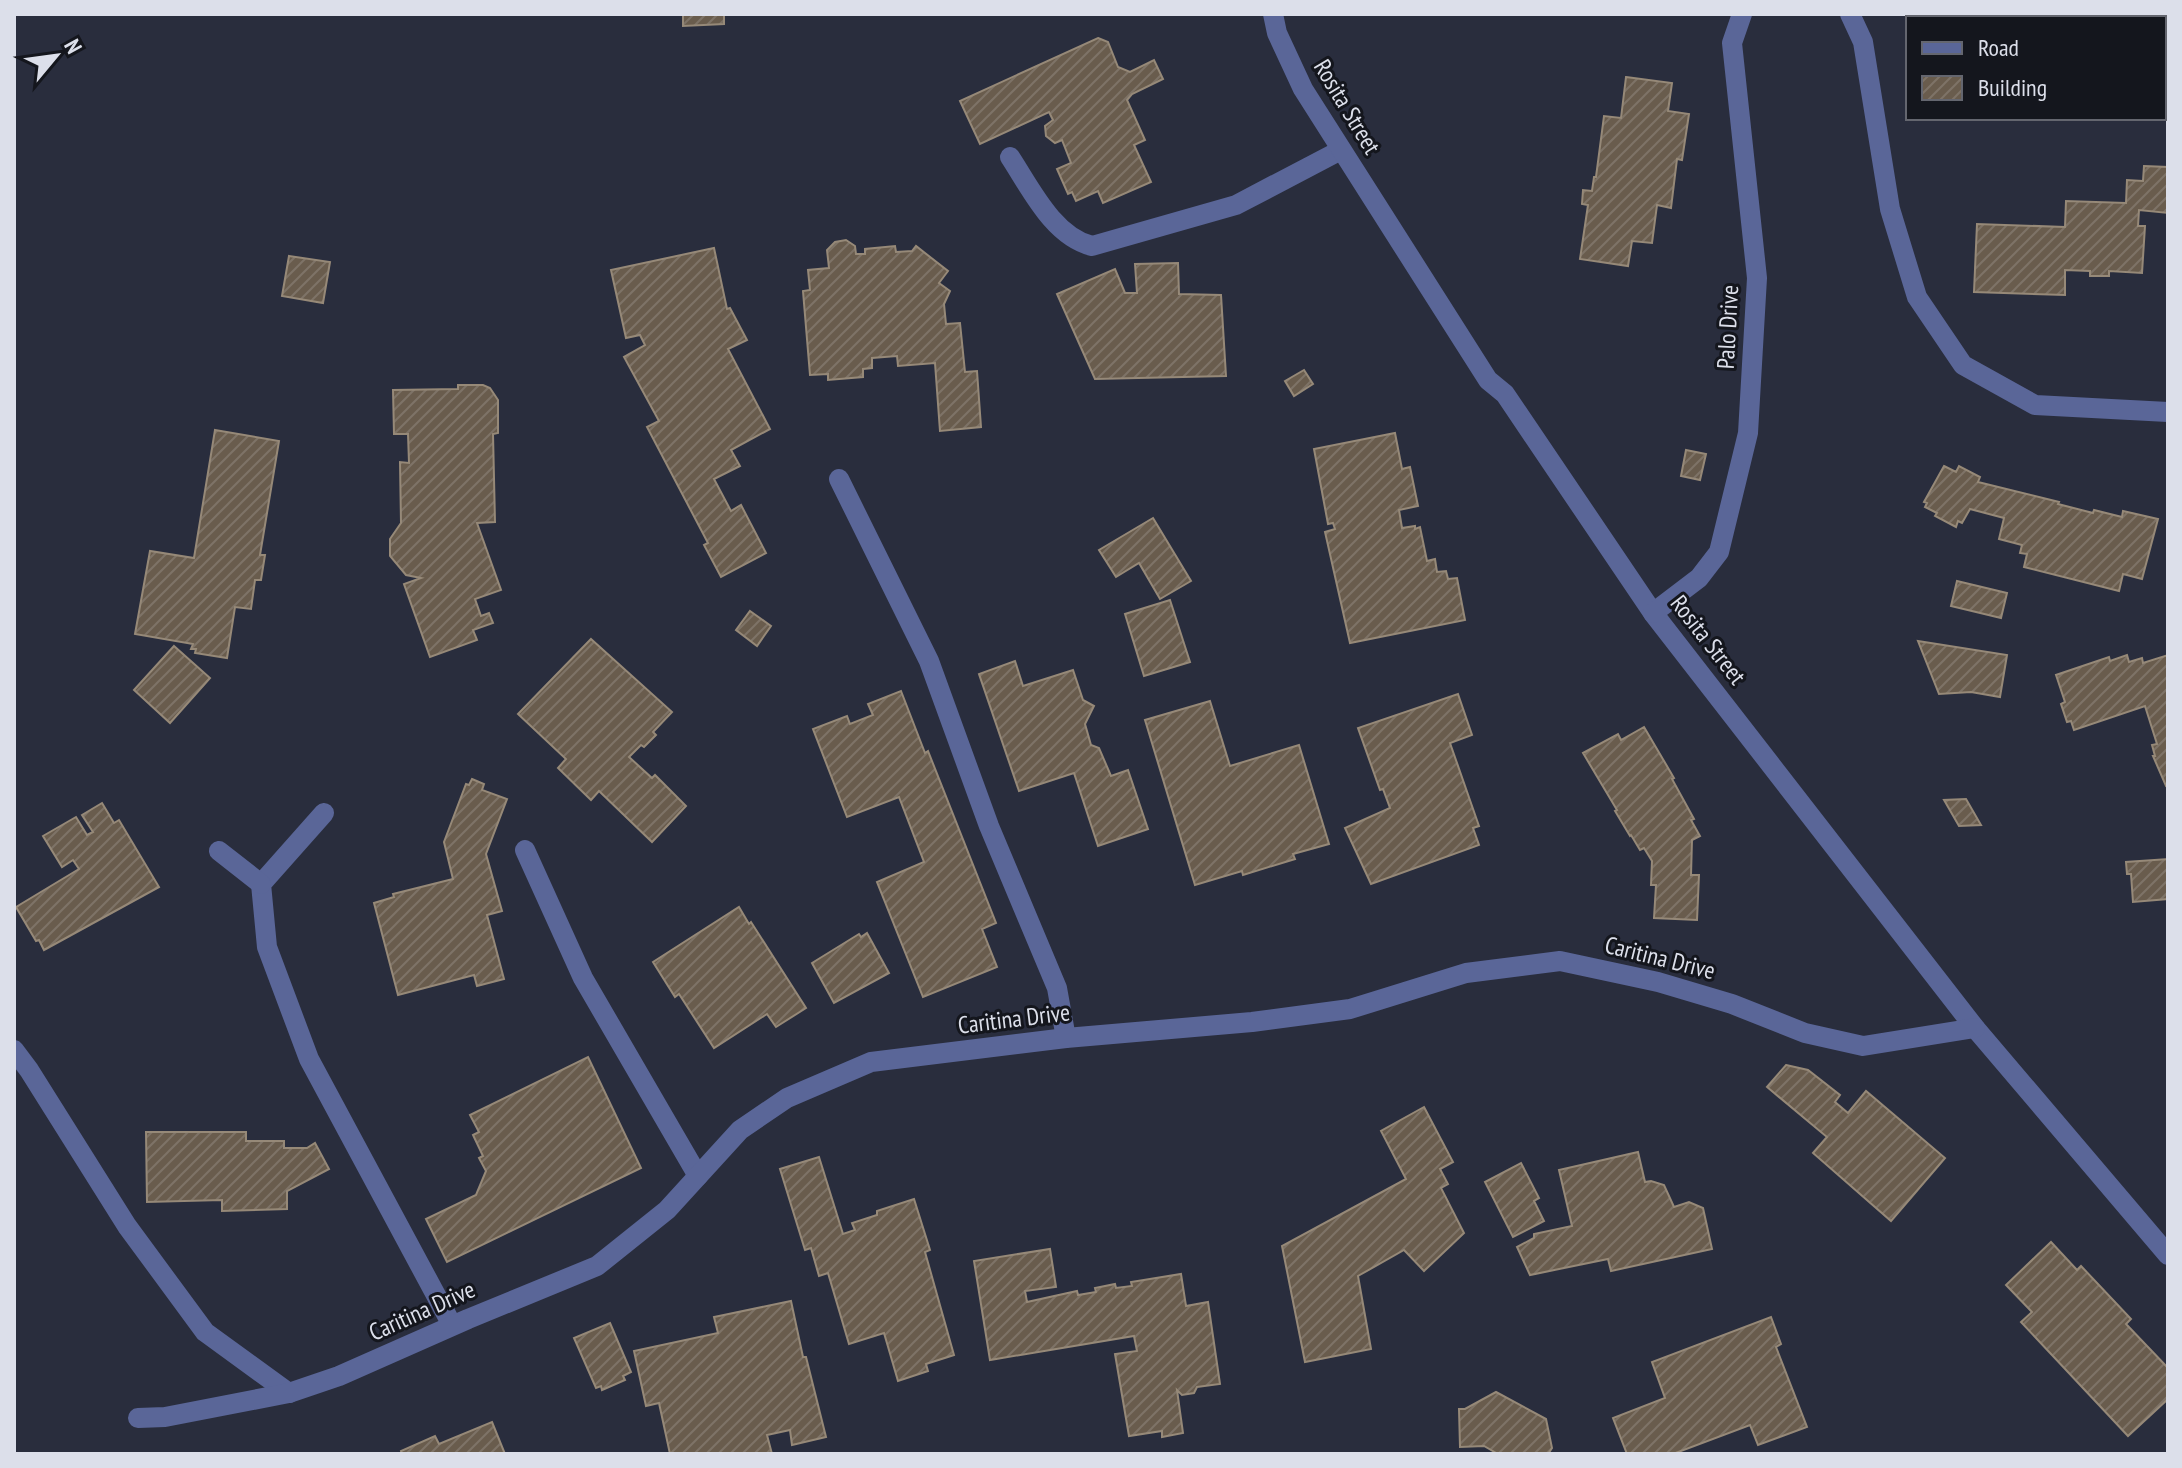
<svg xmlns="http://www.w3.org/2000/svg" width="2182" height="1468" viewBox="0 0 2182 1468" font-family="'PT Sans Narrow',sans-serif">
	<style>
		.building { fill: url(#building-hatch); stroke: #968978; stroke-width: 2 }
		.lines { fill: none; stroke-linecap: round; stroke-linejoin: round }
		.lane { stroke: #5a6698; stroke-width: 20 }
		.street { stroke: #5a6698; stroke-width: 20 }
		.labels { text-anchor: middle; stroke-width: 6; stroke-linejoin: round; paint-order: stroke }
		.street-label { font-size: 24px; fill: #dcdfea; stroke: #14161d }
	</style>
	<defs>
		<pattern id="building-hatch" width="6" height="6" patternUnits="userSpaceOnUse" patternTransform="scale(2)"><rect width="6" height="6" fill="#695c4d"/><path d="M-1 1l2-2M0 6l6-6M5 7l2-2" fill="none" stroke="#7e7367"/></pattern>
	</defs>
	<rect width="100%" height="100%" fill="#292d3d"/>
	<!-- building -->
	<g class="building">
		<polygon points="683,14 724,14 724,24 683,26"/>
		<polygon points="1098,38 1108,42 1118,67 1130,72 1154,60 1163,79 1132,94 1127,100 1145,140 1134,145 1151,182 1103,203 1098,191 1076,201 1072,192 1068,194 1057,169 1071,163 1062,140 1055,143 1046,136 1045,126 1053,120 1049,112 980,144 960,101"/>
		<polygon points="1626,77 1672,83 1668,111 1689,114 1682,160 1677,159 1671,208 1657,205 1652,243 1632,241 1628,266 1580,259 1588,205 1582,204 1583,190 1592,191 1594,177 1596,177 1604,116 1621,118"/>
		<polygon points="2144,166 2168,167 2168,213 2139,210 2138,226 2145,226 2142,273 2109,271 2109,276 2090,276 2090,271 2065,270 2065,295 1974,292 1977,224 2065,227 2066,201 2126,203 2127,180 2143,181"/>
		<polygon points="846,240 855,246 856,254 865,254 865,249 895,246 896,252 912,251 916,246 948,271 939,283 950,291 944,304 946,324 960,323 965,372 977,371 981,427 940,431 935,363 898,366 897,356 872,358 872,368 863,369 863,377 828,380 828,374 810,375 803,291 810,290 808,270 829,268 827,250 835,242"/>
		<polygon points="714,248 727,309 730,308 747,340 728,349 770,429 731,450 740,466 714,479 731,511 741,505 766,553 721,577 704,545 708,543 647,427 659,421 624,357 645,345 640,335 626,338 611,270"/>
		<polygon points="289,256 330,262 323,303 282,296"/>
		<polygon points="1178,263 1179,294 1221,295 1226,376 1095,379 1057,294 1115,269 1125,293 1137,293 1135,264"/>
		<polygon points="1304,370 1313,384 1294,396 1285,381"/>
		<polygon points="458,385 483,385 490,388 498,400 498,433 493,434 495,522 477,523 501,590 475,599 481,616 489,613 493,623 473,630 477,640 430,657 404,584 421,578 406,575 390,556 390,539 401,523 400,462 409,463 408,434 394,434 393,390 458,389"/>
		<polygon points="215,430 279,441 260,555 265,555 261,580 255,580 251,609 235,607 227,658 195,653 196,649 191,649 193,644 135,634 150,551 194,558"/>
		<polygon points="1395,433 1402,469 1410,467 1418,506 1399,510 1402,528 1415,526 1415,529 1420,527 1427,561 1435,559 1437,572 1446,571 1448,579 1457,578 1465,620 1350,643 1325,532 1335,529 1333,523 1328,524 1314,449"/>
		<polygon points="1686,450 1706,454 1700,480 1681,476"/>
		<polygon points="1944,466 1956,472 1959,466 1980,477 1978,482 2059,502 2058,504 2093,513 2094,510 2122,517 2123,511 2158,519 2142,579 2123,574 2119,591 2024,567 2027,554 2020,553 2022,545 1999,539 2004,518 1970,509 1962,523 1958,521 1956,527 1935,516 1937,513 1925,507 1927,503 1924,502"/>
		<polygon points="1153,518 1191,581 1160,599 1139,563 1116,577 1099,550"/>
		<polygon points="1957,581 2007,593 2001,618 1951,606"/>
		<polygon points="1170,600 1190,662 1144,676 1125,614"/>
		<polygon points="750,611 771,626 757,646 736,630"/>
		<polygon points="591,639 672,712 653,732 656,735 644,747 641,745 629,757 652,778 655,775 686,806 652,842 599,791 591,800 558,768 566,759 518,714"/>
		<polygon points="1918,641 2007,655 2000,697 1971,692 1939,694"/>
		<polygon points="174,646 210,678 170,723 134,690"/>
		<polygon points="2127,655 2129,662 2142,658 2143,663 2168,655 2168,785 2166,786 2153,756 2155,756 2152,745 2157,744 2145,706 2074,730 2071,721 2067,722 2061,704 2065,702 2056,675 2109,657 2110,661"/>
		<polygon points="1015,661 1023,686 1073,670 1083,700 1094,706 1085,724 1091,745 1099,748 1111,776 1128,770 1148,829 1098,846 1074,773 1019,791 979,674"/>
		<polygon points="901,691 925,753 928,751 996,923 982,929 997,967 923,997 877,882 924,862 899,797 847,817 813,729 847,716 850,724 873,715 868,704"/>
		<polygon points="1458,694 1472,735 1450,743 1479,826 1473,828 1479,845 1371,884 1345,828 1390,808 1383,789 1380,790 1358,728"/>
		<polygon points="1210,701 1230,766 1299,745 1329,844 1293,854 1295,859 1243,875 1242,871 1195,885 1145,720"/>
		<polygon points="1644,727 1674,778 1672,779 1694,819 1691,820 1700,836 1692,840 1691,875 1699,875 1697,920 1654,918 1656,885 1651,885 1652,861 1644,848 1640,850 1631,835 1630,836 1615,811 1617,810 1583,753 1618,734 1621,740"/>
		<polygon points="472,779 484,784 482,790 507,799 486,854 502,911 487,915 504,979 477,986 474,975 398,995 374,903 394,897 393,894 453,879 444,842 466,784 469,785"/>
		<polygon points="1966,799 1981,825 1959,826 1944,800"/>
		<polygon points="102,803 114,823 119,820 159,887 44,950 39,940 36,941 16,907 79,869 73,860 62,867 43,836 76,817 87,835 93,832 82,815"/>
		<polygon points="2168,859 2168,899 2133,902 2131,874 2127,874 2126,862"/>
		<polygon points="739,907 749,924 751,922 806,1008 776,1027 767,1014 714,1048 679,994 675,997 653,962"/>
		<polygon points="867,933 889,973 834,1003 812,963 859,934 861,937"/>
		<polygon points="588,1057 641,1168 447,1262 426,1219 476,1195 486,1171 479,1158 483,1156 473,1135 479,1132 470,1115"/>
		<polygon points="1786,1065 1808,1070 1840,1095 1835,1102 1848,1113 1866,1091 1945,1158 1891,1221 1813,1153 1827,1137 1767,1087"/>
		<polygon points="1424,1107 1453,1162 1440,1169 1448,1184 1441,1188 1464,1233 1424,1271 1404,1250 1358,1276 1371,1349 1305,1362 1282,1246 1406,1179 1381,1131"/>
		<polygon points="146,1132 246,1132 246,1141 284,1141 284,1148 307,1148 315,1143 329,1169 287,1191 287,1209 222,1211 222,1200 147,1202"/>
		<polygon points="1638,1152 1645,1182 1651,1181 1664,1185 1674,1207 1689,1202 1703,1208 1712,1249 1611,1271 1608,1259 1530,1275 1517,1247 1534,1238 1534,1234 1572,1226 1559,1170"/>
		<polygon points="819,1157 843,1234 855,1230 852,1223 877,1215 877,1211 914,1199 930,1250 925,1252 954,1355 926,1364 928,1371 898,1381 884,1333 849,1344 828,1273 819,1276 811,1248 805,1250 780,1169"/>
		<polygon points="1521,1163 1539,1198 1534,1201 1544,1221 1513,1237 1485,1182"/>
		<polygon points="2051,1242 2077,1270 2081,1266 2131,1319 2126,1324 2168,1368 2168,1399 2128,1436 2021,1322 2032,1312 2006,1285"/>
		<polygon points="1050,1249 1056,1287 1025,1291 1027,1302 1077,1291 1078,1295 1096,1292 1095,1288 1115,1284 1116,1288 1132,1286 1131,1282 1181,1274 1186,1306 1208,1302 1220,1384 1197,1387 1194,1393 1182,1395 1177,1390 1183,1433 1162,1437 1162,1431 1129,1436 1115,1354 1137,1351 1134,1336 990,1360 974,1261"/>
		<polygon points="791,1301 803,1357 806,1357 826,1437 792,1445 790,1430 767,1435 772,1454 670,1454 659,1403 646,1406 634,1351 718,1333 714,1317"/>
		<polygon points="1771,1317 1781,1344 1776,1347 1807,1427 1758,1445 1750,1425 1673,1454 1627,1454 1613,1418 1665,1398 1652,1362"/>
		<polygon points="610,1323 631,1372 623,1376 625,1380 602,1390 601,1386 596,1388 574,1338"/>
		<polygon points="1496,1392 1546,1419 1552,1448 1548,1454 1498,1454 1484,1446 1460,1447 1459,1409 1465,1409"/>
		<polygon points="492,1422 505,1454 402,1454 401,1451 435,1436 439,1444"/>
	</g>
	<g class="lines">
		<!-- lane -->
		<g class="lane">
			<path d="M 1010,157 C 1031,189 1053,236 1092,246 L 1236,205 L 1341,150"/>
			<polyline points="839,479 929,661 989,826 1057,988 1066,1038"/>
			<polyline points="324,813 261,884 267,947 309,1059 452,1325"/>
			<polyline points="525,850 583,978 698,1176"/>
			<polyline points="219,851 261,884"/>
			<polyline points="14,1050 29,1070 127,1226 205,1332 289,1393"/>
		</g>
		<!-- street -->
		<g class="street">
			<polyline points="1273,14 1277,33 1303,89 1488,380 1505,394 1653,613 1975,1028 2168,1255"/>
			<polyline points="1850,14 1863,42 1890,209 1917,297 1963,365 2035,405 2168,412"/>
			<polyline points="1653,613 1699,578 1719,552 1748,433 1757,278 1732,43 1742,14"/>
			<polyline points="138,1418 165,1417 289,1393 339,1376 468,1319 597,1266 667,1210 740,1130 787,1098 871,1062 1066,1038 1252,1022 1350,1009 1466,973 1560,961 1658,982 1732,1004 1805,1033 1863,1046 1975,1028"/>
		</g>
	</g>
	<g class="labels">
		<!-- street labels -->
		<g class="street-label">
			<text transform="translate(1347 107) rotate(59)" y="8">Rosita Street</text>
			<text transform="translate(1728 327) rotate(-87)" y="8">Palo Drive</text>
			<text transform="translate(1708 640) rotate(52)" y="8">Rosita Street</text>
			<text transform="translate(1660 958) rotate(14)" y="8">Caritina Drive</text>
			<text transform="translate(1014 1019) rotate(-7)" y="8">Caritina Drive</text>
			<text transform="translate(422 1311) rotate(-24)" y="8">Caritina Drive</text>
		</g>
	</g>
	<!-- border -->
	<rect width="2182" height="1468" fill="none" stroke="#dcdfea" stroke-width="32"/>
	<!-- legend -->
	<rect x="1906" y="16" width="260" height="104" fill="#14161d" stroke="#64666f" stroke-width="2"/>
	<rect x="1922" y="42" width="40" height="12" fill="#5a6698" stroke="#64666f" stroke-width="2"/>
	<text x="1978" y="56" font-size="24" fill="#dcdfea">Road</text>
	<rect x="1922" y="76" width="40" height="24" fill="url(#building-hatch)" stroke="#64666f" stroke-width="2"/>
	<text x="1978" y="96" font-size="24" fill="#dcdfea">Building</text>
	<!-- north arrow -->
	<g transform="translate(56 56) rotate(61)" stroke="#14161d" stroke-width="6" paint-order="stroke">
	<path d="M0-6L14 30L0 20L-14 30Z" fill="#dcdfea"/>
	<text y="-12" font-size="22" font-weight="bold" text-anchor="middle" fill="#dcdfea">N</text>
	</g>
</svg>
